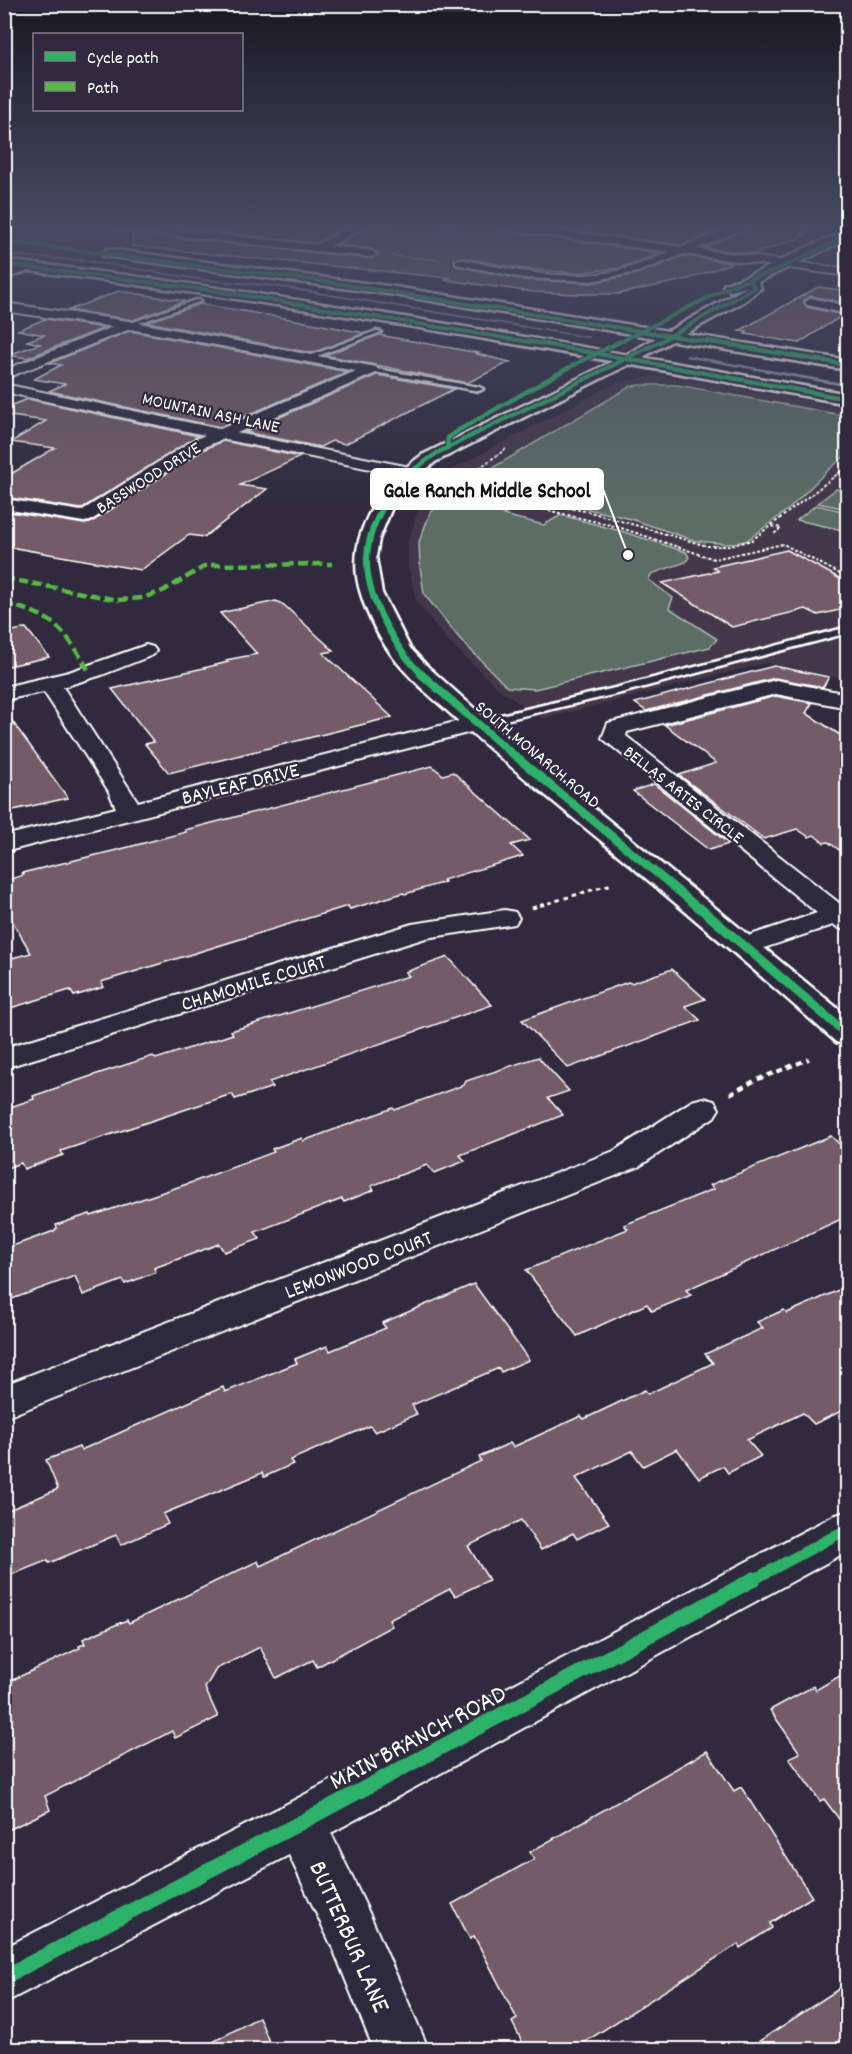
<svg xmlns="http://www.w3.org/2000/svg" width="852" height="2054" viewBox="0 0 852 2054" font-family="Dekko,sans-serif">
	<style>
		.built { fill: #433949 }
		.green { fill: #5b6d65; stroke: #adb6b2; stroke-width: 1.5 }
		.lines { fill: none; stroke-linecap: round; stroke-linejoin: round }
		.stream { fill: #97a1b0; fill-rule: evenodd }
		.building { fill: #735b65; stroke: #fff; stroke-width: 1.5 }
		.service-casing { stroke: #fff; stroke-width: 5 }
		.minor-casing { stroke: #fff; stroke-width: 4 }
		.tertiary-casing { stroke: #fff; stroke-width: 5 }
		.secondary-casing { stroke: #fff; stroke-width: 5 }
		.path-far3 { stroke: #fff; stroke-width: 1.5; stroke-dasharray: 2 1.5; stroke-linecap: butt }
		.path-far2 { stroke: #fff; stroke-width: 2; stroke-dasharray: 3 2; stroke-linecap: butt }
		.path-far1 { stroke: #fff; stroke-width: 3; stroke-dasharray: 4.5 4; stroke-linecap: butt }
		.path { stroke: #fff; stroke-width: 4; stroke-dasharray: 6 4.5; stroke-linecap: butt }
		.service { fill: #2f2a3d; fill-rule: evenodd }
		.minor { fill: #2f2a3d; fill-rule: evenodd }
		.tertiary { fill: #2f2a3d; fill-rule: evenodd }
		.secondary { fill: #2f2a3d; fill-rule: evenodd }
		.quiet { stroke: #58b947; stroke-width: 4.5; stroke-dasharray: 10 4.5; stroke-linecap: butt }
		.cycleway-far6-casing { stroke: #2f2a3d; stroke-width: 5 }
		.cycleway-far5-casing { stroke: #2f2a3d; stroke-width: 7 }
		.cycleway-far4-casing { stroke: #2f2a3d; stroke-width: 8 }
		.cycleway-far3-casing { stroke: #2f2a3d; stroke-width: 10 }
		.cycleway-far2-casing { stroke: #2f2a3d; stroke-width: 13 }
		.cycleway-far1-casing { stroke: #2f2a3d; stroke-width: 15 }
		.cycleway-casing { stroke: #2f2a3d; stroke-width: 19 }
		.cycleway-far6 { stroke: #2db169; stroke-width: 4 }
		.cycleway-far5 { stroke: #2db169; stroke-width: 4.5 }
		.cycleway-far4 { stroke: #2db169; stroke-width: 6 }
		.cycleway-far3 { stroke: #2db169; stroke-width: 8 }
		.cycleway-far2 { stroke: #2db169; stroke-width: 9 }
		.cycleway-far1 { stroke: #2db169; stroke-width: 11 }
		.cycleway { stroke: #2db169; stroke-width: 15 }
		.labels { text-anchor: middle; stroke-width: 4.5; stroke-linejoin: round; paint-order: stroke }
		.far-street-label { font-size: 18px; fill: #fff; stroke: #2f2a3d }
		.street-label { font-size: 21px; fill: #fff; stroke: #2f2a3d }
		.near-street-label { font-size: 26px; fill: #fff; stroke: #2f2a3d }
		.leader { fill: none; stroke: #fff; stroke-width: 2 }
		.callout-dot { fill: #fff; stroke: #2f2a3d; stroke-width: 2 }
		.callout { fill: #fff; stroke: #fff; stroke-width: 2 }
		.callout-label { font-size: 22px; text-anchor: middle; font-weight: bold; fill: #111 }
	</style>
	<rect width="100%" height="100%" fill="#2f2a3d"/>
	<filter id="ink" filterUnits="userSpaceOnUse"><feTurbulence type="fractalNoise" baseFrequency=".0167" numOctaves="2"/><feDisplacementMap in="SourceGraphic" scale="12" xChannelSelector="R" yChannelSelector="G"/><feConvolveMatrix kernelMatrix="1 2 1 2 8 2 1 2 1" color-interpolation-filters="sRGB"/></filter>
	<g filter="url(#ink)">
		<!-- built -->
		<polygon class="built" points="657,376 689,379 847,408 847,679 766,663 543,719 500,690 448,641 417,602 408,567 408,543 418,509 431,491 451,470 617,382"/>
		<!-- green -->
		<g class="green">
			<polygon points="642,385 677,385 847,416 847,454 826,472 790,508 757,533 746,541 728,544 696,541 631,519 503,489 489,470 631,386"/>
			<polygon points="836,489 847,491 847,509 818,503"/>
			<polygon points="479,493 523,502 503,515 544,525 561,515 624,532 686,552 689,557 686,562 651,574 649,580 673,598 669,608 717,639 710,647 535,689 507,687 460,639 424,594 420,566 419,542 430,513 444,500"/>
			<polygon points="816,505 847,512 847,531 797,520"/>
		</g>
		<g class="lines">
			<!-- stream -->
			<g class="stream">
				<polygon points="4,254 87,260 204,279 275,285 591,337 589,338 275,287 204,281 87,262 4,256"/>
				<polygon points="687,355 848,384 848,387 685,357"/>
			</g>
		</g>
		<!-- building -->
		<g class="building">
			<polygon points="164,226 348,226 316,243"/>
			<polygon points="368,226 494,226 501,231 661,253 619,268 574,273 517,268 460,257 454,260 456,266 524,280 591,283 637,274 684,256 732,263 688,279 618,294 577,294 533,292 446,280 450,278 132,246 133,233 371,259 379,253 371,249 337,245"/>
			<polygon points="541,226 729,226 682,245"/>
			<polygon points="752,226 813,226 814,229 800,234 807,235 755,254 704,248"/>
			<polygon points="818,287 848,291 848,304 811,296 804,300 807,307 843,315 799,343 745,334 747,332 739,331"/>
			<polygon points="119,291 185,301 133,320 69,310"/>
			<polygon points="200,304 279,317 365,333 312,353 147,322"/>
			<polygon points="45,319 104,328 27,358 8,355 40,344 27,341 44,335 18,330"/>
			<polygon points="130,331 348,372 220,427 49,391 65,384 34,379 61,365 50,363"/>
			<polygon points="379,335 479,353 477,354 510,362 467,383 325,355"/>
			<polygon points="377,375 454,389 345,444 332,441 320,447 245,432"/>
			<polygon points="28,399 198,436 81,509 4,497 4,478 55,448 11,442 46,421 4,415 4,408"/>
			<polygon points="223,441 300,457 240,485 267,489 204,537 189,535 141,570 4,546 4,511 84,524 90,523 203,450"/>
			<polygon points="787,550 848,583 848,608 818,615 806,609 732,627 662,583 718,571 713,567"/>
			<polygon points="276,601 284,605 334,651 323,653 392,717 169,773 145,744 154,742 112,689 208,667 228,662 226,660 257,654 220,613"/>
			<polygon points="26,628 49,657 4,667 4,633"/>
			<polygon points="774,666 829,677 823,687 775,678 646,711 635,703"/>
			<polygon points="776,696 812,703 806,713 848,740 848,856 828,842 824,843 814,835 809,837 797,829 764,839 679,775 716,763 665,725"/>
			<polygon points="4,710 68,798 4,812"/>
			<polygon points="432,766 443,775 453,772 530,840 511,845 523,856 443,880 445,882 405,894 403,893 350,909 348,906 101,982 104,987 74,996 70,990 4,1010 4,960 31,953 4,907 4,881 24,875 22,873 121,849 186,832 185,830"/>
			<polygon points="654,784 729,844 709,850 633,791"/>
			<polygon points="448,957 492,1005 269,1082 273,1087 235,1099 232,1094 61,1151 63,1155 24,1169 21,1163 4,1169 4,1109 34,1099 33,1096 100,1073 153,1056 156,1059 233,1034 231,1031 409,976 405,972"/>
			<polygon points="672,969 705,999 685,1006 700,1020 568,1068 522,1020 628,982 631,983"/>
			<polygon points="538,1057 569,1091 548,1098 563,1115 460,1155 465,1161 434,1173 427,1165 371,1186 374,1190 344,1202 342,1199 255,1232 260,1239 224,1252 219,1244 154,1268 156,1272 125,1284 123,1280 83,1295 75,1276 4,1302 4,1249 54,1231 57,1228 56,1225 90,1214 91,1216 193,1182 274,1152 272,1149 302,1138 303,1141 393,1108 395,1110 464,1085 466,1081"/>
			<polygon points="831,1136 848,1152 848,1216 686,1290 691,1295 652,1311 647,1304 577,1336 526,1270 628,1229 624,1225 714,1189 710,1185"/>
			<polygon points="474,1284 529,1360 501,1372 499,1368 412,1405 417,1414 375,1432 370,1426 290,1460 293,1464 264,1477 262,1473 163,1514 168,1524 121,1545 116,1535 49,1563 48,1560 4,1578 4,1512 58,1489 46,1460 79,1447 81,1450 223,1387 225,1392 297,1363 295,1359 327,1346 330,1351 386,1328 382,1323"/>
			<polygon points="848,1286 848,1408 814,1424 803,1413 747,1440 761,1456 728,1473 723,1466 699,1478 677,1449 643,1466 632,1451 576,1478 609,1523 577,1539 573,1533 541,1550 521,1520 468,1546 489,1580 455,1596 450,1589 389,1620 392,1626 317,1667 313,1660 276,1678 260,1647 216,1669 205,1688 218,1717 175,1738 172,1731 45,1796 50,1810 4,1832 4,1684 80,1648 79,1646 85,1644 83,1639 127,1620 129,1623 258,1561 260,1566 481,1461 479,1457 510,1443 513,1447 581,1416 584,1419 645,1390 648,1394 713,1363 705,1354 763,1328 757,1322 784,1310 787,1313"/>
			<polygon points="848,1671 848,1831 824,1799 820,1801 789,1758 800,1753 770,1710 814,1686 816,1690"/>
			<polygon points="707,1751 734,1791 741,1787 812,1897 770,1923 772,1928 740,1948 738,1944 574,2049 526,2049 512,2022 517,2019 474,1936 470,1939 452,1904 534,1859 530,1852"/>
			<polygon points="848,1983 848,2049 747,2049"/>
			<polygon points="259,2017 272,2049 200,2049"/>
		</g>
		<g class="lines">
			<defs>
				<g id="service">
					<polygon points="196,300 201,301 130,326 125,325"/>
					<polygon points="376,331 381,332 309,359 304,358"/>
					<polygon points="371,368 479,387 483,389 479,391 369,371"/>
					<polygon points="848,627 848,633 621,693 475,727 469,724 471,722 615,688"/>
				</g>
				<g id="minor">
					<polygon points="110,226 144,226 316,245 353,226 366,226 330,246 371,251 377,254 371,257 115,229"/>
					<path d="M 496,226 L 524,226 L 682,247 L 735,226 L 750,226 L 696,249 L 848,269 L 848,276 L 684,254 L 637,272 L 591,281 L 524,278 L 456,264 L 456,260 L 460,259 C 509,270 561,281 612,272 C 632,268 651,260 669,252 L 501,229 Z"/>
					<polygon points="31,264 35,265 35,269 4,279 4,272"/>
					<polygon points="811,298 848,306 848,314 807,305 805,302"/>
					<polygon points="4,303 128,321 376,367 378,370 376,373 237,433 410,467 418,472 410,477 223,439 202,448 90,521 84,522 4,509 4,499 81,511 190,442 205,435 4,392 4,384 220,429 356,371 130,329 4,379 4,370 113,327 4,311"/>
					<polygon points="146,645 153,647 156,651 153,655 102,675 63,687 138,802 475,717 483,719 486,724 483,729 4,852 4,836 116,808 108,790 44,692 4,700 4,687 69,672"/>
					<polygon points="776,680 848,694 848,708 776,694 627,732 626,736 848,910 848,932 833,925 746,954 736,952 732,946 736,940 817,913 602,738 608,723"/>
					<polygon points="505,910 515,912 519,918 515,924 426,938 4,1068 4,1048 412,924"/>
					<polygon points="703,1098 714,1101 719,1109 714,1117 638,1167 4,1418 4,1385 614,1151 692,1101"/>
					<polygon points="848,1511 848,1551 331,1833 370,1915 429,2050 374,2050 334,1951 289,1855 4,2003 4,1948 283,1806 833,1516"/>
				</g>
				<path id="tertiary" d="M 848,232 L 848,239 L 758,282 L 761,288 L 745,301 L 632,363 L 435,462 L 411,482 L 393,505 L 379,539 L 376,557 L 382,593 L 410,648 L 426,665 L 495,727 L 848,1017 L 848,1045 L 836,1042 C 761,975 683,909 605,844 C 554,802 502,761 453,716 C 434,699 413,682 397,662 C 382,643 368,618 361,594 C 343,539 378,486 422,455 L 622,357 L 747,287 L 730,291 L 723,287 L 725,284 C 768,272 804,243 848,232 Z"/>
				<g id="secondary">
					<polygon points="108,249 395,287 848,360 848,370 395,295 104,256 102,253"/>
					<path d="M 4,260 C 287,293 567,344 848,394 L 848,404 C 567,353 288,301 4,268 Z"/>
				</g>
			</defs>
			<!-- service casing -->
			<use href="#service" class="service-casing"/>
			<!-- minor casing -->
			<use href="#minor" class="minor-casing"/>
			<!-- tertiary casing -->
			<use href="#tertiary" class="tertiary-casing"/>
			<!-- secondary casing -->
			<use href="#secondary" class="secondary-casing"/>
			<!-- path-far3 -->
			<polyline class="path-far3" points="392,256 439,260"/>
			<!-- path-far2 -->
			<g class="path-far2">
				<polyline points="506,449 468,476 470,483 485,492 590,512 707,546 729,546 752,540 848,466"/>
				<polyline points="550,506 542,509 618,527 714,559 783,544 848,578"/>
				<polyline points="772,526 781,528 773,535"/>
			</g>
			<!-- path-far1 -->
			<polyline class="path-far1" points="532,908 612,884"/>
			<!-- path -->
			<polyline class="path" points="730,1094 756,1080 809,1059"/>
			<!-- service -->
			<use href="#service" class="service"/>
			<!-- minor -->
			<use href="#minor" class="minor"/>
			<!-- tertiary -->
			<use href="#tertiary" class="tertiary"/>
			<!-- secondary -->
			<use href="#secondary" class="secondary"/>
			<!-- quiet -->
			<g class="quiet">
				<polyline points="4,578 118,600 143,598 163,591 207,565 332,564"/>
				<path d="M 4,604 C 54,614 65,630 90,673"/>
			</g>
			<defs>
				<g id="cycleway-far6">
					<polyline points="4,241 321,281 716,343"/>
					<polyline points="4,264 216,291 536,343"/>
					<polyline points="618,343 733,285 777,270 848,235"/>
					<polyline points="658,343 754,288 751,281"/>
				</g>
				<g id="cycleway-far5">
					<polyline points="527,341 848,399"/>
					<polyline points="707,341 848,365"/>
					<polyline points="447,447 448,438 459,430 568,368 621,341"/>
					<polyline points="395,490 412,471 437,453 661,341"/>
				</g>
				<path id="cycleway-far4" d="M 396,488 C 360,535 358,575 387,627 C 397,645 407,661 423,675"/>
				<polyline id="cycleway-far3" points="421,674 503,746 701,910"/>
				<polyline id="cycleway-far2" points="700,908 848,1035"/>
				<polyline id="cycleway-far1" points="751,1581 842,1532"/>
				<polyline id="cycleway" points="4,1977 300,1823 754,1579"/>
			</defs>
			<!-- cycleway-far6 casing -->
			<use href="#cycleway-far6" class="cycleway-far6-casing"/>
			<!-- cycleway-far5 casing -->
			<use href="#cycleway-far5" class="cycleway-far5-casing"/>
			<!-- cycleway-far4 casing -->
			<use href="#cycleway-far4" class="cycleway-far4-casing"/>
			<!-- cycleway-far3 casing -->
			<use href="#cycleway-far3" class="cycleway-far3-casing"/>
			<!-- cycleway-far2 casing -->
			<use href="#cycleway-far2" class="cycleway-far2-casing"/>
			<!-- cycleway-far1 casing -->
			<use href="#cycleway-far1" class="cycleway-far1-casing"/>
			<!-- cycleway casing -->
			<use href="#cycleway" class="cycleway-casing"/>
			<!-- cycleway-far6 -->
			<use href="#cycleway-far6" class="cycleway-far6"/>
			<!-- cycleway-far5 -->
			<use href="#cycleway-far5" class="cycleway-far5"/>
			<!-- cycleway-far4 -->
			<use href="#cycleway-far4" class="cycleway-far4"/>
			<!-- cycleway-far3 -->
			<use href="#cycleway-far3" class="cycleway-far3"/>
			<!-- cycleway-far2 -->
			<use href="#cycleway-far2" class="cycleway-far2"/>
			<!-- cycleway-far1 -->
			<use href="#cycleway-far1" class="cycleway-far1"/>
			<!-- cycleway -->
			<use href="#cycleway" class="cycleway"/>
		</g>
	</g>
	<!-- sky -->
	<linearGradient id="sky" x2="0" y2="1"><stop stop-color="#1a1722"/><stop offset="0.44" stop-color="#474a62"/><stop offset="1" stop-color="#474a62" stop-opacity="0"/></linearGradient>
	<rect width="852" height="514" fill="url(#sky)"/>
	<g class="labels">
		<!-- far-street labels -->
		<g class="far-street-label">
			<text transform="translate(211 412) rotate(12)" y="6">MOUNTAIN ASH LANE</text>
			<text transform="translate(148 477) rotate(-32)" y="6">BASSWOOD DRIVE</text>
			<text transform="translate(538 754) rotate(40)" y="6">SOUTH MONARCH ROAD</text>
			<text transform="translate(684 794) rotate(38)" y="6">BELLAS ARTES CIRCLE</text>
		</g>
		<!-- street labels -->
		<g class="street-label">
			<text transform="translate(240 783) rotate(-14)" y="7">BAYLEAF DRIVE</text>
			<text transform="translate(253 982) rotate(-17)" y="7">CHAMOMILE COURT</text>
			<text transform="translate(358 1264) rotate(-21)" y="7">LEMONWOOD COURT</text>
		</g>
		<!-- near-street labels -->
		<g class="near-street-label">
			<text transform="translate(417 1736) rotate(-28)" y="9">MAIN BRANCH ROAD</text>
			<text transform="translate(351 1936) rotate(66)" y="9">BUTTERBUR LANE</text>
		</g>
	</g>
	<!-- callouts -->
	<path class="leader" d="M628 555L603 489"/>
	<circle class="callout-dot" cx="628" cy="555" r="6"/>
	<rect class="callout" x="371" y="469" width="232" height="40" rx="6"/>
	<g class="callout-label">
		<text x="487" y="497">Gale Ranch Middle School</text>
	</g>
	<!-- margin -->
	<rect width="852" height="2054" fill="none" stroke="#2f2a3d" stroke-width="24"/>
	<rect x="12" y="12" width="828" height="2030" fill="none" stroke="#fff" stroke-width="2" filter="url(#ink)"/>
	<!-- legend -->
	<rect x="33" y="33" width="210" height="78" fill="#2f2a3d" stroke="#827f8b" stroke-width="1.5"/>
	<rect x="45" y="52" width="30" height="9" fill="#2db169" stroke="#827f8b" stroke-width="1.5"/>
	<text x="87" y="63" font-size="18" fill="#ffffff">Cycle path</text>
	<rect x="45" y="82" width="30" height="9" fill="#58b947" stroke="#827f8b" stroke-width="1.5"/>
	<text x="87" y="93" font-size="18" fill="#ffffff">Path</text>
</svg>
